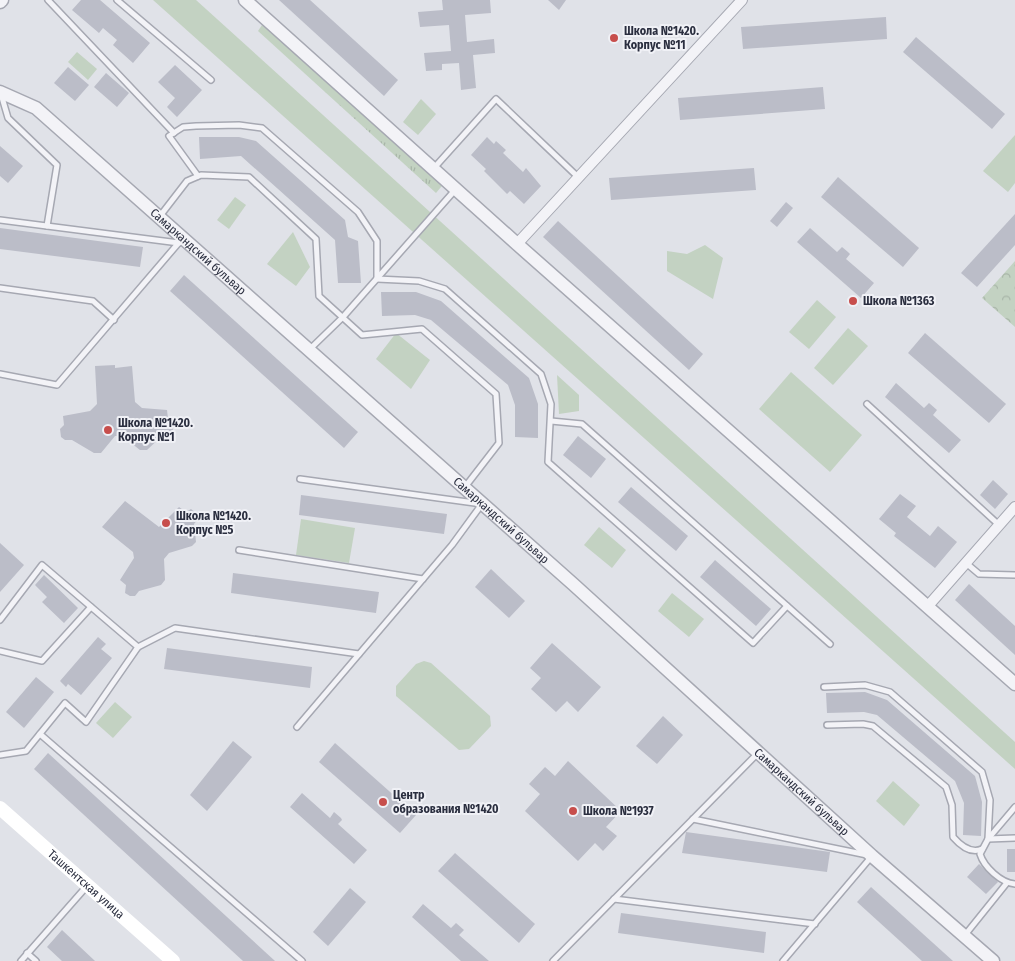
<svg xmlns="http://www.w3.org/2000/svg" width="1015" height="961" viewBox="0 0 1015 961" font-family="'Fira Sans Condensed',sans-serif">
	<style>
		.grass { fill: url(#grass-tufts) }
		.forest { fill: url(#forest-crowns) }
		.park { fill: #c3d2c2 }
		.building { fill: #bbbdc8 }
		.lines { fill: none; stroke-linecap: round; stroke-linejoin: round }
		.service-casing { stroke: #a6a8b2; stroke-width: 8 }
		.minor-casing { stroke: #a6a8b2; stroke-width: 12 }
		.tertiary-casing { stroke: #a6a8b2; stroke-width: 15 }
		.service { stroke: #f3f3f7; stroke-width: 5 }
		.minor { stroke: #f3f3f7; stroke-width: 10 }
		.tertiary { stroke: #f3f3f7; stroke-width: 12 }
		.secondary { stroke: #fff; stroke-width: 14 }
		.poi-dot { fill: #c74e4c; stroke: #f0f1f6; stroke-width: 2 }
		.labels { text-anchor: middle; stroke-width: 4; stroke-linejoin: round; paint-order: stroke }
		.poi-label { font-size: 12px; font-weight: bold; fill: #2a2e3f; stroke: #f0f1f6; text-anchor: start }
		.street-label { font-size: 12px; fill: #2a2e3f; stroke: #f0f1f6 }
	</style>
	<defs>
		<pattern id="grass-tufts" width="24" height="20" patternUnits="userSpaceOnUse" patternTransform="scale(1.25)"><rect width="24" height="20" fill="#c3d2c2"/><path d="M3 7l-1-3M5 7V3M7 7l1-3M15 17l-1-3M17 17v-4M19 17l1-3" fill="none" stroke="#a8b5a8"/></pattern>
		<pattern id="forest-crowns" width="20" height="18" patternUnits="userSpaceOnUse" patternTransform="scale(1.25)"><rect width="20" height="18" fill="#c3d2c2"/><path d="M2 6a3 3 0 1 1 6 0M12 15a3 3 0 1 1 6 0" fill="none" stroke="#a8b5a8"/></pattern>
	</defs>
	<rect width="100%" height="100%" fill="#e0e2e8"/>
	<!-- grass -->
	<polygon class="grass" points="262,25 446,181 436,193 258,31"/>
	<!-- forest -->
	<polygon class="forest" points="1015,261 1015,327 982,298"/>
	<!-- park -->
	<g class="park">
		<polygon points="153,0 196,0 1015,742 1015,769"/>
		<polygon points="77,52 97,69 88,80 68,62"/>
		<polygon points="421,99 436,114 418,135 403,122"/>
		<polygon points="1015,135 1015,183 1008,192 983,171"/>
		<polygon points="235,197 246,205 229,229 217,220"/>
		<polygon points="293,232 310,267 296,286 267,264"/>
		<polygon points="705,245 723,258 713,299 667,271 667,251 687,254"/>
		<polygon points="817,300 836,317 809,349 789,332"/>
		<polygon points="848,328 868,346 833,385 814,368"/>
		<polygon points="396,333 430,360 411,389 376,359"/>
		<polygon points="791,372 862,435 830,472 759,409"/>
		<polygon points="557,375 579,395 579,411 559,414"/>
		<polygon points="301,519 355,528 349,563 296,555"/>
		<polygon points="599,527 626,550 612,568 584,545"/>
		<polygon points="672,593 704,619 689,637 658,611"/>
		<polygon points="424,661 431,663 490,716 491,726 469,749 459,750 396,696 396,686 416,664"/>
		<polygon points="115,702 132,717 113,738 96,723"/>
		<polygon points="893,781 920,805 904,826 876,801"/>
	</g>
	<!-- building -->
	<g class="building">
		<polygon points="81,0 100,0 150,43 133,63 113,45 117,40 103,28 99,33 72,10"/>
		<polygon points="279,0 310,0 398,80 384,96"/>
		<polygon points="442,0 490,0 491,13 465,15 467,42 494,39 495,53 473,55 476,88 461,90 459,63 442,64 442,70 426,71 424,53 451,51 449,25 420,27 418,12 443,10"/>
		<polygon points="548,0 566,0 559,10"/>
		<polygon points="886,17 887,39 743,49 741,27"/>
		<polygon points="916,37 1005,114 992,129 903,52"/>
		<polygon points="175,65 202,90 177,117 167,107 175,98 158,82"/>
		<polygon points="68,67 89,85 75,101 54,83"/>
		<polygon points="106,73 129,93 117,107 94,87"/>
		<polygon points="823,87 825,109 680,120 678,98"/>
		<polygon points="199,137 239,137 256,141 345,220 348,237 358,241 361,283 338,283 335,240 241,156 200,159"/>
		<polygon points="487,137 494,144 496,141 506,150 503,153 523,172 526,168 541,186 524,204 510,191 507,194 484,171 486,169 471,155"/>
		<polygon points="0,146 23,166 8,183 0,176"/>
		<polygon points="754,168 756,190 611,200 609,178"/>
		<polygon points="838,177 919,248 903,267 821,197"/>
		<polygon points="786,202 793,208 777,227 770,221"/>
		<polygon points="1015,214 1015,245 977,287 961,273"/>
		<polygon points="558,221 703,354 689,370 543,237"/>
		<polygon points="0,228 143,247 140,267 0,249"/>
		<polygon points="810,228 837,252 842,247 848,252 850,254 846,259 874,283 861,298 797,242"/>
		<polygon points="184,275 358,432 344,448 170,291"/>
		<polygon points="381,292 416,292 441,301 529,378 538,404 538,438 515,437 515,405 508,385 431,320 415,315 382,316"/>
		<polygon points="925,333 1006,404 989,423 908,353"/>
		<polygon points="115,365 115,368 132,366 135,402 142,408 167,410 168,419 172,422 173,430 171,434 164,434 147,450 140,450 122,436 115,436 101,453 94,453 72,440 65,440 61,437 60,429 64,425 63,416 90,411 97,404 95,366"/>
		<polygon points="896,383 924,408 929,403 937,410 933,415 961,440 949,453 885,397"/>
		<polygon points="578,436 606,459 591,478 563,455"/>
		<polygon points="993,480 1008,494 995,509 980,495"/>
		<polygon points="631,487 688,536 676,551 618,502"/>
		<polygon points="900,494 916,506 907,517 930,536 938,526 957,542 935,568 894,536 896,533 879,519"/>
		<polygon points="301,495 447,514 444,534 299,515"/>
		<polygon points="125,501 159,527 179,507 186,512 191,509 197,514 198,519 194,524 196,542 192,546 169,553 164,559 165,580 161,585 139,591 135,596 130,596 125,593 126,585 120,580 134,558 133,552 102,527"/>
		<polygon points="0,543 24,565 0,592"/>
		<polygon points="715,560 771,609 756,626 700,577"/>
		<polygon points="491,569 525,601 509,618 475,587"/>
		<polygon points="233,573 379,592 376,613 231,593"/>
		<polygon points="44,575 78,608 64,623 42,602 47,597 35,585"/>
		<polygon points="969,584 1015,626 1015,655 955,600"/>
		<polygon points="98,637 106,644 101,649 112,658 81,695 68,684 66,687 60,681"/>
		<polygon points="552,643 601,687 578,712 567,701 556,712 531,689 541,678 530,668"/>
		<polygon points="167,648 312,667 310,688 164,669"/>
		<polygon points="36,677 54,692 24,728 6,712"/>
		<polygon points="865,692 887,700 975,776 982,802 981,836 963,835 964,803 955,781 877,715 864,712 827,713 826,693"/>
		<polygon points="663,716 683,735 657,764 636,746"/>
		<polygon points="233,741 252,757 207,811 190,795"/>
		<polygon points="335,743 416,815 400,833 319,762"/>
		<polygon points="48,753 275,961 243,961 34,769"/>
		<polygon points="568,761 621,811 606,827 617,836 603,851 595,843 578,861 525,811 540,794 529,784 545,767 555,776"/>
		<polygon points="302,793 330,818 334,812 341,818 342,820 338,824 367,850 354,864 290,807"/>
		<polygon points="686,832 830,852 827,872 682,853"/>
		<rect x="1007" y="849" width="8" height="23"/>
		<polygon points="455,853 535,924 519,943 438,871"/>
		<polygon points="979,864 998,882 986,894 967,877"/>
		<polygon points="871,887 953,961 922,961 857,902"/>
		<polygon points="350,888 366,902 328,946 313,932"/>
		<polygon points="423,904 451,928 456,923 464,930 459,935 489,961 461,961 412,917"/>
		<polygon points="621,913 766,932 764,953 618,933"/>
		<polygon points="62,930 95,961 62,961 47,947"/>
	</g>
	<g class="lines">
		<defs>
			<g id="service">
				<polyline points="48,0 174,133"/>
				<polyline points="117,0 211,80"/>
				<polyline points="1,94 8,118 57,165 47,226"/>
				<polyline points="434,168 496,99 578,177"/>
				<polyline points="198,176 169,136 183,127 196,126 239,125 262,128 358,212 377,241 377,279 419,281 445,289 541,374 551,404 548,462 753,643 787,606"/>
				<polyline points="160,216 187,181 201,175 249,177 316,239 319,296 362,335 422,329 496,394 499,443 465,487"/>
				<polyline points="0,220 179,243"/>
				<polyline points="0,288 93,301 114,320"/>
				<polyline points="310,349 343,317 456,189"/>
				<polyline points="0,374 57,385 182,239"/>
				<polyline points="867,404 999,525"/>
				<polyline points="551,421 582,424 830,644"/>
				<polyline points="239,550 423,579"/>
				<polyline points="966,563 979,574 1015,575"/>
				<polyline points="0,620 42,565 138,647 86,722 65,703 26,751 0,755"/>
				<polyline points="138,647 175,628 359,654"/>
				<polyline points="0,651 42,661 91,607"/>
				<polyline points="824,687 865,685 890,692 982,772 990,800 988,839 1015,838"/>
				<path d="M 827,725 L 863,724 L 873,726 L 946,787 L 952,805 L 953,837 C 960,845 971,854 982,849"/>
				<polyline points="297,727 452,545 482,504 300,479"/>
				<polyline points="40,734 302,961"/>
				<path d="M 1015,807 L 988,839 L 980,854 C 984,867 1001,883 1015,884"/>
				<polyline points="693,819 872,856 783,961"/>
				<polyline points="614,899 815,924"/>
				<polyline points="965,935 1006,884"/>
				<polyline points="27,953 36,961"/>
				<polyline points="21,961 87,886"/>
				<polyline points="553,961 758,753"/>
			</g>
			<g id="minor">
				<polyline points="517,244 742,0"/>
				<polyline points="928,606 1015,507"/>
			</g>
			<g id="tertiary">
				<polyline points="245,0 517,244 1015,684"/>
				<polyline points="0,2 2,0"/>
				<path id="s1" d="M 0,92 L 36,108 L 573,584 L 872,856 L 993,961"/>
			</g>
		</defs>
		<!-- service casing -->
		<use href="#service" class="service-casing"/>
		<!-- minor casing -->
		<use href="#minor" class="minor-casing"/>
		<!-- tertiary casing -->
		<use href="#tertiary" class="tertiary-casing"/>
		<!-- service -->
		<use href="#service" class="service"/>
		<!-- minor -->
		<use href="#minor" class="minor"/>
		<!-- tertiary -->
		<use href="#tertiary" class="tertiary"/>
		<!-- secondary -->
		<path class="secondary" id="s2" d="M 0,808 L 173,961"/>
	</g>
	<!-- markers -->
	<g class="poi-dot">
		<circle cx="614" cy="38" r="5"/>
		<circle cx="853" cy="301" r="5"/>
		<circle cx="108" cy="430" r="5"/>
		<circle cx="166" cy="523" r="5"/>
		<circle cx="383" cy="802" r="5"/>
		<circle cx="573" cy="811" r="5"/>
	</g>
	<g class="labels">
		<!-- poi labels -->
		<g class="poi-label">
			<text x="624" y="35">Школа №1420.<tspan x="624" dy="14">Корпус №11</tspan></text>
			<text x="863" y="305">Школа №1363</text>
			<text x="118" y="427">Школа №1420.<tspan x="118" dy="14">Корпус №1</tspan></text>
			<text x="176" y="520">Школа №1420.<tspan x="176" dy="14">Корпус №5</tspan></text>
			<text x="393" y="799">Центр<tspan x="393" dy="14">образования №1420</tspan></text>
			<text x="583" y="815">Школа №1937</text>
		</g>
		<!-- street labels -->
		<g class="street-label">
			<text dy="4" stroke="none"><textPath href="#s1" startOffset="256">Самаркандский бульвар</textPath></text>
			<text dy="4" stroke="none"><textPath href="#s1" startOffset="661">Самаркандский бульвар</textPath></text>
			<text dy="4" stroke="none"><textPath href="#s1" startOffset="1066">Самаркандский бульвар</textPath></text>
			<text dy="4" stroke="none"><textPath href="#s2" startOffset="115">Ташкентская улица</textPath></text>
		</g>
	</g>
</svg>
